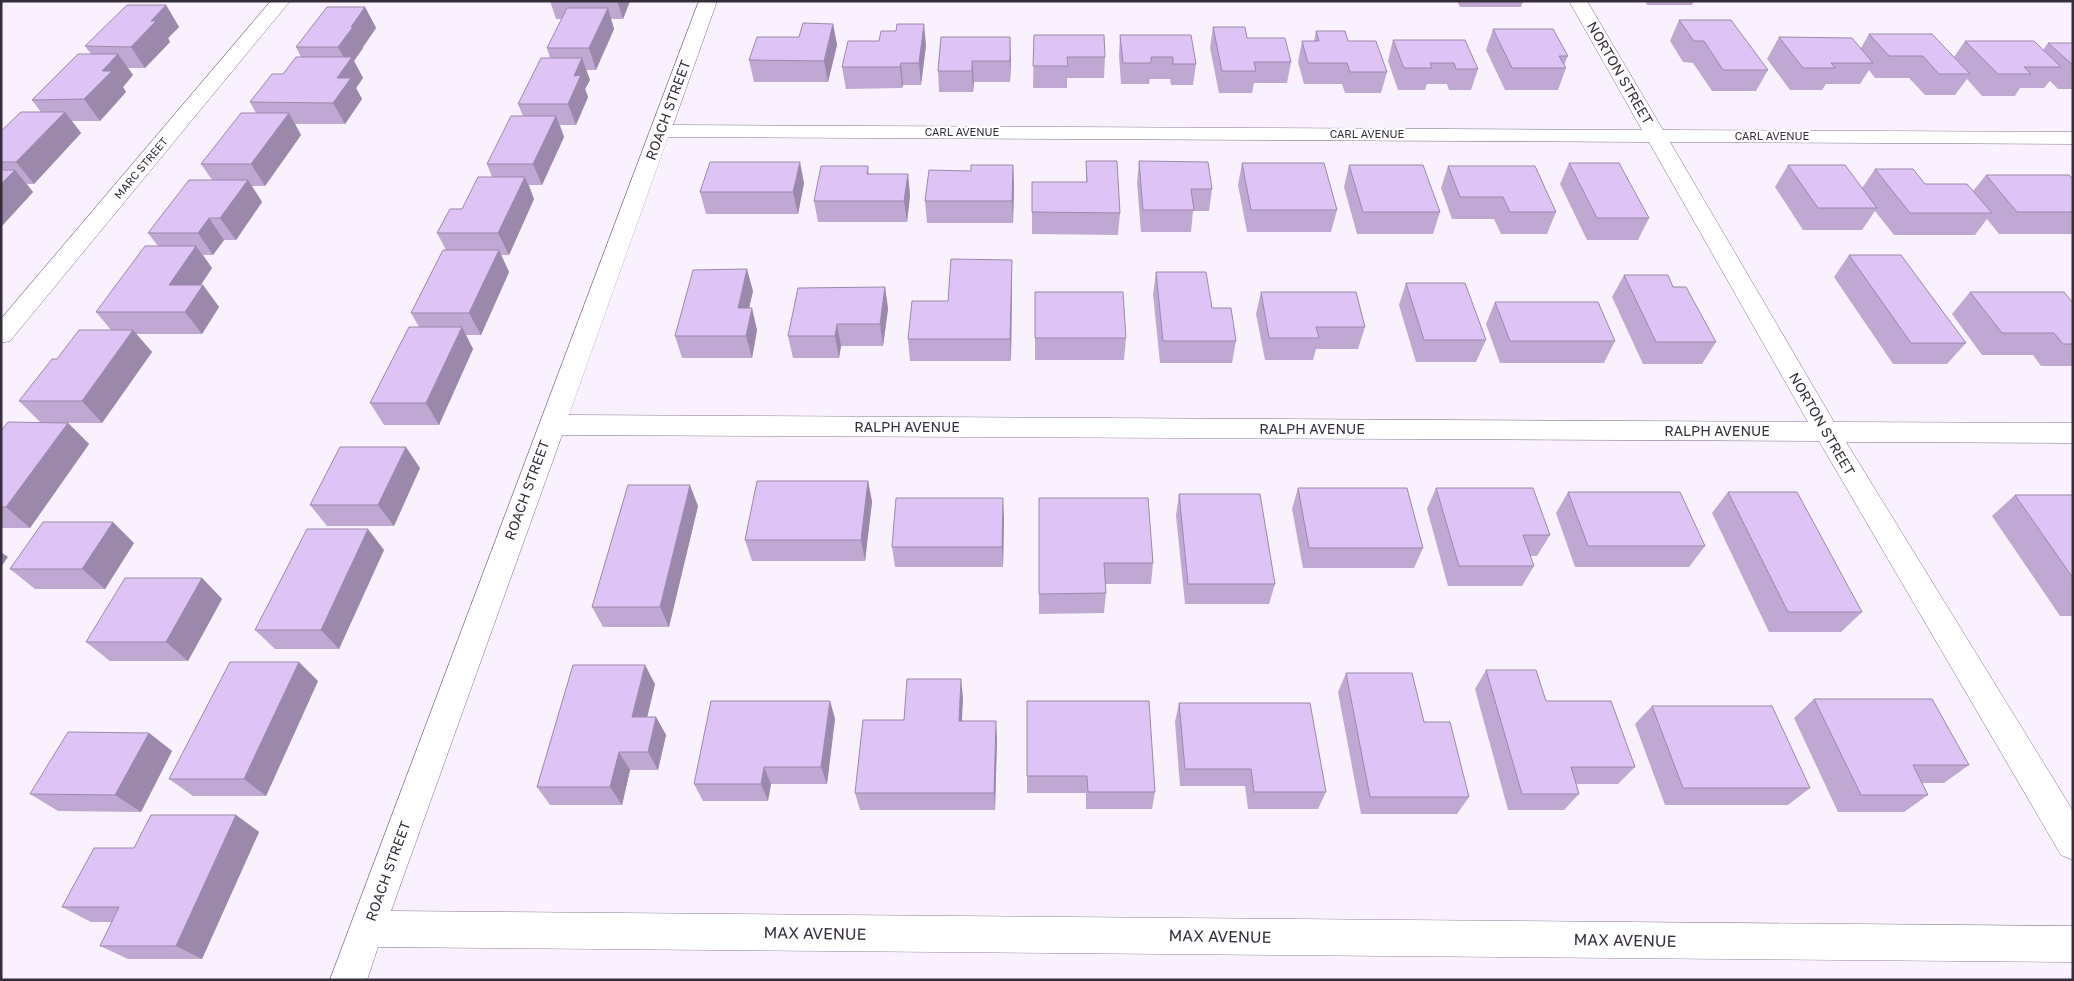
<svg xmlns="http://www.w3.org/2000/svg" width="2074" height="981" viewBox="0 0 2074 981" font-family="'Golos Text',sans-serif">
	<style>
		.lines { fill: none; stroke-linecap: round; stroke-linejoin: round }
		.minor-casing { stroke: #80718b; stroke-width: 1 }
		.minor { fill: #fff; fill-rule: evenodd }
		.wall { fill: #c0a8d2 }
		.shaded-wall { fill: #9c88ab }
		.building { fill: #dfc3f4; stroke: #9c88ab }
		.labels { text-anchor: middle; stroke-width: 4.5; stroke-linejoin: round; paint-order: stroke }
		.far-street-label { font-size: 11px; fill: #352e3a; stroke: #fff }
		.street-label { font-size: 14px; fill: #352e3a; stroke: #fff }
		.near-street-label { font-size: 16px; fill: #352e3a; stroke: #fff }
	</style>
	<rect width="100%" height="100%" fill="#f9f2fe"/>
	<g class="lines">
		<defs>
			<g id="minor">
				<polygon points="271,1 290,1 10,341 1,343 1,319"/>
				<path d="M 699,1 L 717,1 L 673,125 L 1642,130 L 1569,1 L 1587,1 L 1663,130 L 2073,132 L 2073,144 L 1670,142 L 1834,422 L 2073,423 L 2073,443 L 1846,442 L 2073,811 L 2073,860 L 2061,855 L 1819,441 L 562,435 L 391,911 L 2073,926 L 2073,962 L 378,947 L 367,980 L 330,980 ZM 668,137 L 1649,142 L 1808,422 L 569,415 Z"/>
			</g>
		</defs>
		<!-- minor casing -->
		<use href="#minor" class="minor-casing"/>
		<!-- minor -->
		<use href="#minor" class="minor"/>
	</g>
	<!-- wall -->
	<g class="wall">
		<polygon points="550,1 630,1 623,19 611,19 614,29 596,70 586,70 590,80 585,89 588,97 576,125 560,125 564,137 542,185 529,185 534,199 509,255 501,255 509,272 481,335 466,335 473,349 439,425 384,425 370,403 419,327 411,313 446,250 437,233 462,209 492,177 487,164 523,116 518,104 550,58 547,48 562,19 556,19"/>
		<polygon points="1457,1 1523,1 1521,7 1460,7"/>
		<polygon points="1645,1 1694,1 1692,5 1647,5"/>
		<polygon points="166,5 179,27 168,38 170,42 145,68 128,68 133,75 123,87 126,92 100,121 72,121 81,133 34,184 27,184 33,192 1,227 1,131 41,112 32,100 91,54 85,46"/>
		<polygon points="365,7 376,28 363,47 363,48 354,61 363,78 356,88 362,99 345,124 295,124 301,135 265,186 252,186 262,202 236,240 224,240 213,255 203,255 212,268 201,285 203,285 219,307 202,334 136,334 152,352 102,423 68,423 89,444 30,528 1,528 1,431 41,423 19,401 57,359 111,330 96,312 158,246 148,233 212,180 201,164 256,113 250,102 283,74 301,57 296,47"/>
		<polygon points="1679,20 1768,70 1756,91 1712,91 1693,63 1683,62 1670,41"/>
		<polygon points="833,24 837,45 828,82 754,82 749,60 799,37"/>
		<polygon points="1213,27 1247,38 1291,62 1287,83 1254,83 1252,93 1219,93 1210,48"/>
		<polygon points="1493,29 1568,56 1564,65 1566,68 1558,90 1505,90 1486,50"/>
		<polygon points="1316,31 1348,41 1387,72 1381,93 1345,93 1342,84 1304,84 1298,62 1302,41 1314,41"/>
		<polygon points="1869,34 1954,57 1965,41 2043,50 2048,43 2073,43 2073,89 2058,89 2050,81 2044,88 2020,88 2015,96 1982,96 1967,79 1955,95 1925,95 1909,78 1875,78 1869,70 1860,84 1826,84 1822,90 1790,90 1767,59 1779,37 1861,48"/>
		<polygon points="1034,35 1105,57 1104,78 1067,78 1067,88 1033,88"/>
		<polygon points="1120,35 1196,64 1193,85 1171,85 1170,79 1150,79 1149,84 1121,84 1119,56"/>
		<polygon points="941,37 1011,59 1010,82 974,82 973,92 939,92 938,71"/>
		<polygon points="1393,40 1478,69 1471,90 1449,90 1447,84 1427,84 1425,90 1398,90 1388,61"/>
		<polygon points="926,45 921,85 903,85 902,88 846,89 842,67"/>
		<polygon points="1086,161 1120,213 1118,235 1032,234 1032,182 1086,182"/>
		<polygon points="1139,161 1212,189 1209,211 1193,211 1191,232 1141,232 1137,183"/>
		<polygon points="1242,163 1337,210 1331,232 1247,232 1238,185"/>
		<polygon points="1569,163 1649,218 1638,240 1587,240 1560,184"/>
		<polygon points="1013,165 1014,187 1013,223 927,223 925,201 971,171"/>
		<polygon points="1349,165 1440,212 1433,234 1357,234 1344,187"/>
		<polygon points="1788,165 1862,188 1875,169 1925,184 1973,191 1986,175 2073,180 2073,234 1999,234 1987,219 1975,235 1894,235 1875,211 1862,230 1803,230 1775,187"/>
		<polygon points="868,166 869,174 908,174 910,196 907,222 818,222 814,201"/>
		<polygon points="1448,166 1556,212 1547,234 1501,234 1494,219 1452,219 1441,188"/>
		<polygon points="804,183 798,214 706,214 700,192"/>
		<polygon points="1849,255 1966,343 1947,364 1893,364 1834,277"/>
		<polygon points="1012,260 1012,282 1011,361 910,361 908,339 948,301"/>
		<polygon points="1156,272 1212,308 1236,341 1232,363 1160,363 1153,294"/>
		<polygon points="1624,275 1673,287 1716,342 1702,364 1643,364 1612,297"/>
		<polygon points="1406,283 1486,340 1476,362 1416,362 1399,305"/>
		<polygon points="885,287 888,309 883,346 841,346 839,358 793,358 788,336"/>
		<polygon points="753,291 749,308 757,330 752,358 682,358 675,336"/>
		<polygon points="1035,292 1126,338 1124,360 1035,360"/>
		<polygon points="1261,292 1365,327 1358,349 1316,349 1313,360 1265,360 1256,314"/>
		<polygon points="1970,292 2073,303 2073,366 2041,366 2033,355 1982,355 1952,314"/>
		<polygon points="1495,302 1615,341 1604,363 1500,363 1486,324"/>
		<polygon points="420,468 394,526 327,526 310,505"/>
		<polygon points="868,481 872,502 865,561 752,561 745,540"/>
		<polygon points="1298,488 1423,548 1414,568 1303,568 1292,509"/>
		<polygon points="1436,488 1550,535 1537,556 1530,556 1534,566 1522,586 1448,586 1427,509"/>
		<polygon points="1568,492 1705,546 1689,567 1575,567 1556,513"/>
		<polygon points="1728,492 1862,612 1841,632 1769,632 1712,513"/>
		<polygon points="1179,494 1275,584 1269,604 1185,604 1176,515"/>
		<polygon points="2015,495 2073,495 2073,616 2060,616 1992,516"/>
		<polygon points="1039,498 1153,563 1151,584 1105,584 1106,593 1104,613 1039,614"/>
		<polygon points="698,506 669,627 603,627 592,607"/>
		<polygon points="1004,519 1003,567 895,567 892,547"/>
		<polygon points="134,543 105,589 35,589 10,569"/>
		<polygon points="384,550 339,649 275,649 255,630"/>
		<polygon points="202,578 222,599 188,661 110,661 86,642"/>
		<polygon points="1486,670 1546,701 1635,767 1618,784 1576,784 1579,794 1564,810 1508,810 1475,689"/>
		<polygon points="1346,673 1469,797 1457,814 1361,814 1338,692"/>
		<polygon points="318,681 266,796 193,796 169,779"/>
		<polygon points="655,684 647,717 656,717 666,735 658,770 630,770 622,805 550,805 537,787"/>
		<polygon points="963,698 961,721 997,739 995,810 860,810 855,793 904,720"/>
		<polygon points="1814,699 1969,765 1944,783 1922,783 1928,795 1904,812 1838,812 1794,718"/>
		<polygon points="830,701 835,719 827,784 771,784 768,801 703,801 694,784"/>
		<polygon points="1027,701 1155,792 1152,809 1086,809 1086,793 1027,793"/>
		<polygon points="1179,703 1326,792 1318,809 1248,809 1245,786 1180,786 1175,722"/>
		<polygon points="1652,706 1810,788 1788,805 1665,805 1635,724"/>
		<polygon points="149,733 172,751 141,812 58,811 30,794"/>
		<polygon points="236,815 259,832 202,959 128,959 100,946 112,922 91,922 62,907 134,848"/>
	</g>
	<!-- shaded-wall -->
	<g class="shaded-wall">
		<polygon points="617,1 630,1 623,19"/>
		<polygon points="166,5 179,27 168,38 170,42 145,68 131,47 151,21"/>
		<polygon points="365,7 376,28 363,47 363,48 354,61 363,78 356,88 362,99 345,124 333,103 337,78 347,64 338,47 351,27"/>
		<polygon points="608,8 614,29 596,70 589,48"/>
		<polygon points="833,24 837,45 828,82 824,61"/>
		<polygon points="924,24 926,45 921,85 919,63"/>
		<polygon points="1010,37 1011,59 1010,82"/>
		<polygon points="118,54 133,75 123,87 126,92 100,121 84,99 102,71"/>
		<polygon points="582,58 590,80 585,89 588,97 576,125 568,104 574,76"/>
		<polygon points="972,61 974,82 973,92 972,71"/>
		<polygon points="901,63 903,85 902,88 900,67"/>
		<polygon points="65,112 81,133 34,184 16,162"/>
		<polygon points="289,113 301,135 265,186 251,164"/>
		<polygon points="556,116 564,137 542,185 533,164"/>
		<polygon points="800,162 804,183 798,214 793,192"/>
		<polygon points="1013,165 1014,187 1013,223 1012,201"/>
		<polygon points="15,170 33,192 1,227 1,184"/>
		<polygon points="908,174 910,196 907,222 904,201"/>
		<polygon points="525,177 534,199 509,255 498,233"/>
		<polygon points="248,180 262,202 236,240 220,218"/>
		<polygon points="209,218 224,240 213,255 198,233"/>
		<polygon points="196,246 212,268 186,307 169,285"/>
		<polygon points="499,250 509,272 481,335 469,313"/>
		<polygon points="1012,260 1012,282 1011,361 1010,339"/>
		<polygon points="747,269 753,291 744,330 738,308"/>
		<polygon points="203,285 219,307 202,334 185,312"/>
		<polygon points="885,287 888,309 883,346 880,324"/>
		<polygon points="752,308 757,330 752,358 746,336"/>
		<polygon points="837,324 841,346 839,358 835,336"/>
		<polygon points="462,327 473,349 439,425 426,403"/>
		<polygon points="133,330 152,352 102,423 82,401"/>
		<polygon points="68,423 89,444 30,528 6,507"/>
		<polygon points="406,447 420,468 394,526 378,505"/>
		<polygon points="868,481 872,502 865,561 861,540"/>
		<polygon points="690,485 698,506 669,627 660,607"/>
		<polygon points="1003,498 1004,519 1003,567 1002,547"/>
		<polygon points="113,522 134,543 105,589 82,569"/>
		<polygon points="368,529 384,550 339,649 321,630"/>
		<polygon points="1,552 8,557 1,567"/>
		<polygon points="202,578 222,599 188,661 166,642"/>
		<polygon points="299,662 318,681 266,796 244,779"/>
		<polygon points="645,665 655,684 643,735 632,717"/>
		<polygon points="961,679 963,698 961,739 959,721"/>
		<polygon points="830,701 835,719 827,784 821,767"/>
		<polygon points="656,717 666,735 658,770 648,752"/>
		<polygon points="996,721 997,739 995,810 994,793"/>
		<polygon points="149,733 172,751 141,812 115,795"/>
		<polygon points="619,752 630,770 622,805 610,787"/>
		<polygon points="764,767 771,784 768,801 761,784"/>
		<polygon points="236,815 259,832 202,959 176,946"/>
	</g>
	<!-- building -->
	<g class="building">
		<polygon points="127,5 166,5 151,21 156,21 131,47 85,46"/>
		<polygon points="327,7 365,7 351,27 353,27 338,47 296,47"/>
		<polygon points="567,8 608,8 589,48 547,48"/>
		<polygon points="1679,20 1731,20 1768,70 1723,70 1704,41 1694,41"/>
		<polygon points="803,23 833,24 824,61 749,60 757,37 799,37"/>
		<polygon points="897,24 924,24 919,63 901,63 900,67 842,67 848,41 879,41 881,31 896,31"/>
		<polygon points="1213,27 1245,27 1247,38 1285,38 1291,62 1254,62 1256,71 1222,71"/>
		<polygon points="1493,29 1553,29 1568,56 1559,56 1566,68 1512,68"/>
		<polygon points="1316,31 1345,31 1348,41 1376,41 1387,72 1350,72 1347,63 1308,63 1302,41 1319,41"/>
		<polygon points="1869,34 1932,34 1970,74 1939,74 1923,56 1889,56"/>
		<polygon points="1034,35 1104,35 1105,57 1067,57 1068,66 1033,66"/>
		<polygon points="1120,35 1191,35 1196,64 1173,64 1173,57 1151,57 1151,63 1123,63"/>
		<polygon points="941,37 1010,37 1010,61 972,61 972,71 938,71"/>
		<polygon points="1779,37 1852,38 1873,63 1831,63 1835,68 1803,68"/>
		<polygon points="1393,40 1465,40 1478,69 1456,69 1454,63 1430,63 1432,68 1404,68"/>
		<polygon points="1965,41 2034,41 2061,67 2024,67 2031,74 1998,74"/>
		<polygon points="2048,43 2073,43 2073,65"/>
		<polygon points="78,54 118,54 102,71 112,71 84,99 32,100"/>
		<polygon points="296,57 352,57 337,78 351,78 333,103 250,102 272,74 283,74"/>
		<polygon points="541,58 582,58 574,76 581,75 568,104 518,104"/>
		<polygon points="21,112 65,112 16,162 1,162 1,131"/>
		<polygon points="241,113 289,113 251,164 201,164"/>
		<polygon points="511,116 556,116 533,164 487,164"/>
		<polygon points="1086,161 1117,161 1120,213 1032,212 1032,182 1087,182"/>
		<polygon points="1139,161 1208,162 1212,189 1191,189 1194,210 1143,210"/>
		<polygon points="710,162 800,162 793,192 700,192"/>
		<polygon points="1242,163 1324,163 1337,210 1251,210"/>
		<polygon points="1569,163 1619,163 1649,218 1597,218"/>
		<polygon points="971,165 1013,165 1012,201 925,201 929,170 971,171"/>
		<polygon points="1349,165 1423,165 1440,212 1363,212"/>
		<polygon points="1788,165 1845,165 1877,208 1818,208"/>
		<polygon points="821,166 868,166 867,174 908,174 904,201 814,201"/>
		<polygon points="1448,166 1535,166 1556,212 1510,212 1503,197 1460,197"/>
		<polygon points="1875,169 1913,169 1925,184 1967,184 1992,213 1910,213"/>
		<polygon points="1,170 15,170 1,184"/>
		<polygon points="1986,175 2069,175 2073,180 2073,212 2017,212"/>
		<polygon points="478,177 525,177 498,233 437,233 450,209 462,209"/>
		<polygon points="189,180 248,180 220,218 209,218 198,233 148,233"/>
		<polygon points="145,246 196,246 169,285 203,285 185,312 96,312"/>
		<polygon points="443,250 499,250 469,313 411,313"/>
		<polygon points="1849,255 1901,255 1966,343 1911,343"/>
		<polygon points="951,259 1012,260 1010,339 908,339 912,301 948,301"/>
		<polygon points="747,269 738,308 752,308 746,336 675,336 693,270"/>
		<polygon points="1156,272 1206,272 1212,308 1231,308 1236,341 1163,341"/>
		<polygon points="1624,275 1668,275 1673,287 1686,287 1716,342 1656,342"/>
		<polygon points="1406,283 1465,283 1486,340 1424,340"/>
		<polygon points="885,287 880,324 837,324 835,336 788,336 798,288"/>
		<polygon points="1035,292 1123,292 1126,338 1035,338"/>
		<polygon points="1261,292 1356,292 1365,327 1316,327 1319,338 1269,338"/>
		<polygon points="1970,292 2064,292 2073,303 2073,344 2063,344 2054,333 2002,333"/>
		<polygon points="1495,302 1598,302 1615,341 1510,341"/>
		<polygon points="409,327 462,327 426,403 370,403"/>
		<polygon points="79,330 133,330 82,401 19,401 52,359 57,359"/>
		<polygon points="8,422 68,423 6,507 1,507 1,431"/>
		<polygon points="340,447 406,447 378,505 310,505"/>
		<polygon points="757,481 868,481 861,540 745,540"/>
		<polygon points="628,485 690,485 660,607 592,607"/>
		<polygon points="1298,488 1407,488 1423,548 1309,548"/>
		<polygon points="1436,488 1533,488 1550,535 1523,535 1534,566 1459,566"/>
		<polygon points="1568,492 1680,492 1705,546 1588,546"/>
		<polygon points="1728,492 1797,492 1862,612 1788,612"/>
		<polygon points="1179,494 1260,494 1275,584 1188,584"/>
		<polygon points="2015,495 2073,495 2073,578"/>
		<polygon points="896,498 1003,498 1002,547 892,547"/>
		<polygon points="1039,498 1148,498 1153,563 1104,563 1106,593 1039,594"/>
		<polygon points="43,522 113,522 82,569 10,569"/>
		<polygon points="307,529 368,529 321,630 255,630"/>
		<polygon points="125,578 202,578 166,642 86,642"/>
		<polygon points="230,662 299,662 244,779 169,779"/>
		<polygon points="573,665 645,665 632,717 656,717 648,752 619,752 610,787 537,787"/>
		<polygon points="1486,670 1536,670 1546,701 1611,701 1635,767 1571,767 1579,794 1522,794"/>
		<polygon points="1346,673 1412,673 1424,722 1450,722 1469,797 1370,797"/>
		<polygon points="907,679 961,679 959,721 996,721 994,793 855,793 863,720 904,720"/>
		<polygon points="1814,699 1932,699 1969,765 1913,765 1928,795 1861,795"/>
		<polygon points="711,701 830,701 821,767 764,767 761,784 694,784"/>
		<polygon points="1027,701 1149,701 1155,792 1088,792 1087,776 1027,776"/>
		<polygon points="1179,703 1310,703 1326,792 1254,792 1251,769 1185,769"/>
		<polygon points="1652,706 1772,706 1810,788 1683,788"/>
		<polygon points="68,732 149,733 115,795 30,794"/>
		<polygon points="151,815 236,815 176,946 100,946 119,907 62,907 94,848 134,848"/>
	</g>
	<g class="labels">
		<!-- far-street labels -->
		<g class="far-street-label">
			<text x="962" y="136">CARL AVENUE</text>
			<text x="1367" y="138">CARL AVENUE</text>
			<text x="1772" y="140">CARL AVENUE</text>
			<text transform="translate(141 168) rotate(-50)" y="4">MARC STREET</text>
		</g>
		<!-- street labels -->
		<g class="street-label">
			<text transform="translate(1620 73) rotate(60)" y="5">NORTON STREET</text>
			<text transform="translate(668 110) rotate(-70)" y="5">ROACH STREET</text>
			<text transform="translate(1822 424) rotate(60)" y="5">NORTON STREET</text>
			<text x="907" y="432">RALPH AVENUE</text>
			<text x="1312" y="434">RALPH AVENUE</text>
			<text x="1717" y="436">RALPH AVENUE</text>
			<text transform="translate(527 490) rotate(-70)" y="5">ROACH STREET</text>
			<text transform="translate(388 871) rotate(-70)" y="5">ROACH STREET</text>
		</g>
		<!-- near-street labels -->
		<g class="near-street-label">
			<text transform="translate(815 933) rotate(1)" y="6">MAX AVENUE</text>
			<text transform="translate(1220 936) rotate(1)" y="6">MAX AVENUE</text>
			<text transform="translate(1625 940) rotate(1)" y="6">MAX AVENUE</text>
		</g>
	</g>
	<!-- border -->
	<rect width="2074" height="981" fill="none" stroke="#352e3a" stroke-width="5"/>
</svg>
